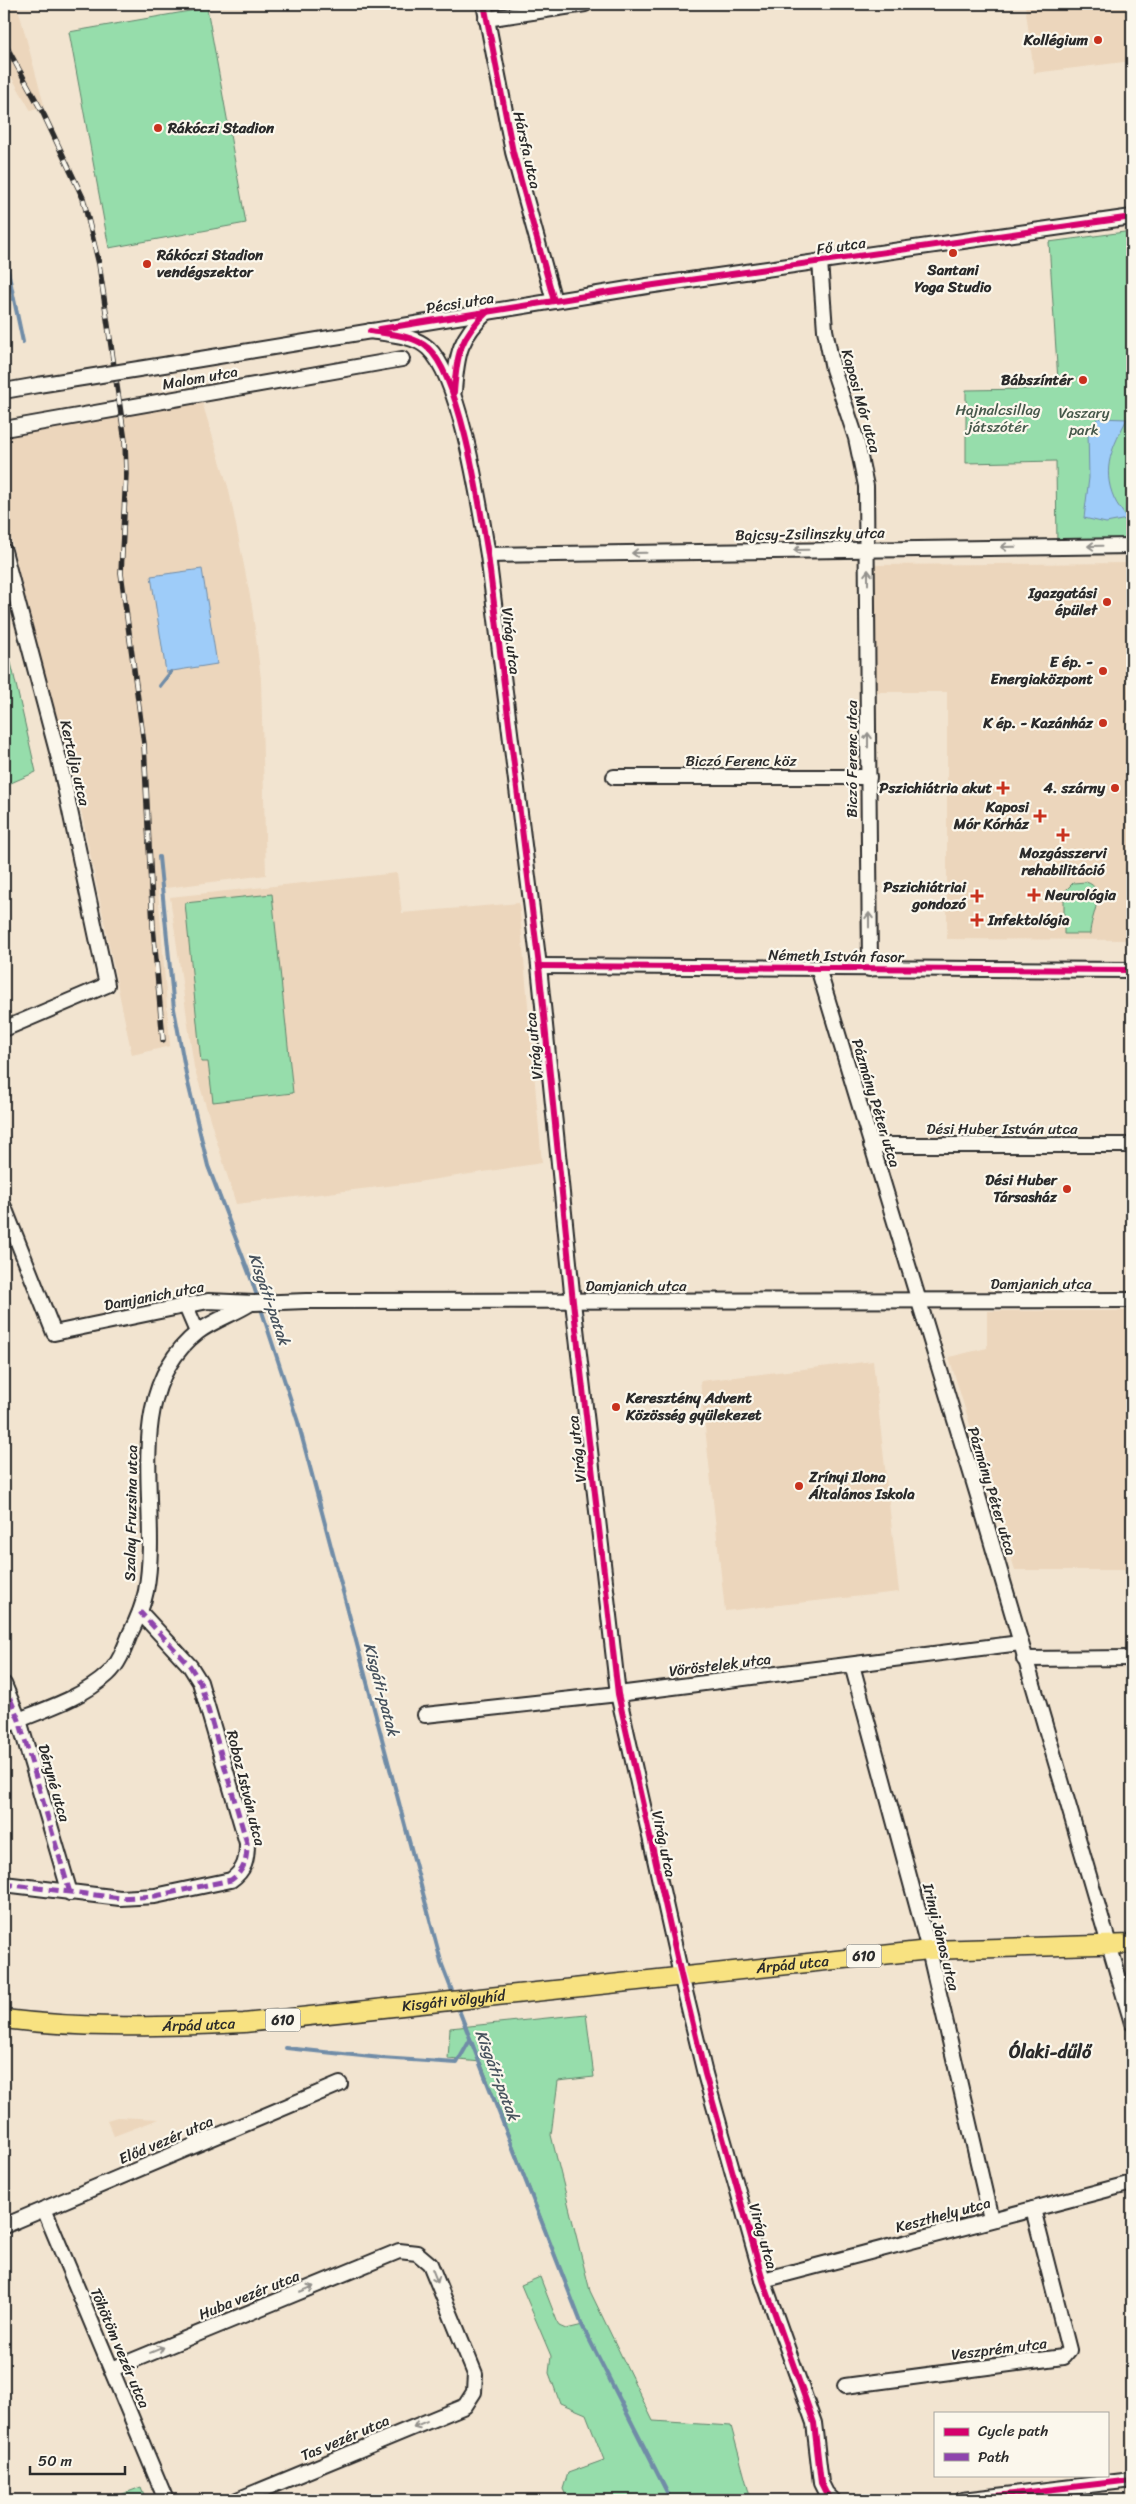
<svg xmlns="http://www.w3.org/2000/svg" width="1136" height="2504" viewBox="0 0 1136 2504" font-family="Sriracha,sans-serif">
	<style>
		.built { fill: #ecd6bc }
		.green { fill: #96ddab; stroke: #60846b }
		.water { fill: #9eccf9; stroke: #708ca7 }
		.lines { fill: none; stroke-linecap: round; stroke-linejoin: round }
		.stream { stroke: #708ca7; stroke-width: 4 }
		.minor-casing { stroke: #2b2b2b; stroke-width: 18 }
		.major-casing { stroke: #2b2b2b; stroke-width: 21 }
		.minor { stroke: #fbf7ec; stroke-width: 14 }
		.major { stroke: #f8e281; stroke-width: 18 }
		.rail-casing { stroke: #2b2b2b; stroke-width: 5.5 }
		.rail { stroke: #fbf7ec; stroke-width: 4; stroke-dasharray: 11; stroke-linecap: butt }
		.minor-bridge-casing { stroke: #2b2b2b; stroke-width: 18; stroke-linecap: butt }
		.minor-bridge { stroke: #fbf7ec; stroke-width: 14 }
		.quiet { stroke: #8e44ad; stroke-width: 5; stroke-dasharray: 10 5; stroke-linecap: butt }
		.cycleway-casing { stroke: #fbf7ec; stroke-width: 9 }
		.cycleway { stroke: #d6006c; stroke-width: 6 }
		.oneway { stroke: #93918c }
		.poi-dot { fill: #c8321e; stroke: #fbf7ec; stroke-width: 2 }
		.labels { text-anchor: middle; stroke-width: 4.5; stroke-linejoin: round; paint-order: stroke }
		.shield { fill: #fbf7ec; stroke: #696865; stroke-width: 1 }
		.shield-label { font-size: 14px; font-weight: bold; fill: #2b2b2b }
		.poi-label { font-size: 15px; font-weight: bold; fill: #2b2b2b; stroke: #fbf7ec; text-anchor: end }
		.street-label { font-size: 15px; fill: #2b2b2b; stroke: #fbf7ec }
		.park-label { font-size: 15px; fill: #46584b; stroke: #fbf7ec }
		.water-label { font-size: 16px; font-style: italic; fill: #48535e; stroke: #fbf7ec }
		.quarter-label { font-size: 18px; font-weight: bold; fill: #2b2b2b; stroke: #fbf7ec }
	</style>
	<rect width="100%" height="100%" fill="#f2e4d0"/>
	<filter id="ink" filterUnits="userSpaceOnUse"><feTurbulence type="fractalNoise" baseFrequency=".02" numOctaves="2"/><feDisplacementMap in="SourceGraphic" scale="10" xChannelSelector="R" yChannelSelector="G"/><feConvolveMatrix kernelMatrix="1 2 1 2 8 2 1 2 1" color-interpolation-filters="sRGB"/></filter>
	<g filter="url(#ink)">
		<!-- built -->
		<g class="built">
			<polygon points="4,4 17,4 44,105 31,111 4,64"/>
			<polygon points="1025,4 1132,4 1132,61 1034,73"/>
			<polygon points="202,402 229,490 252,606 261,679 266,875 158,889 170,1046 132,1055 69,753 58,728 4,511 4,438"/>
			<polygon points="1132,563 1132,940 947,939 947,692 874,692 874,565"/>
			<polygon points="397,873 402,913 519,903 542,1163 404,1184 236,1204 194,1067 170,897"/>
			<polygon points="987,1311 1132,1311 1132,1570 1015,1570 949,1357 987,1348"/>
			<polygon points="873,1361 899,1592 725,1611 700,1381"/>
			<polygon points="117,2117 159,2119 114,2136 107,2120"/>
		</g>
		<!-- green -->
		<g class="green">
			<polygon points="207,8 246,223 109,248 69,32"/>
			<polygon points="1132,231 1132,546 1057,547 1056,461 966,463 966,390 1029,389 1058,381 1049,242"/>
			<polygon points="4,632 36,772 4,786"/>
			<path d="M 1086,882 C 1109,889 1090,915 1090,934 L 1064,934 L 1064,892 L 1073,883 Z"/>
			<polygon points="272,894 293,1093 213,1102 208,1062 201,1062 185,903"/>
			<polygon points="586,2014 594,2077 558,2081 551,2135 590,2291 653,2421 731,2426 751,2500 568,2500 563,2489 568,2473 604,2460 586,2414 560,2403 549,2373 551,2356 521,2285 540,2277 559,2326 566,2329 583,2325 481,2062 448,2059 450,2028"/>
			<polygon points="141,2487 146,2500 107,2500"/>
		</g>
		<!-- water -->
		<g class="water">
			<path d="M 1098,418 L 1127,419 C 1113,446 1101,468 1114,498 C 1117,505 1123,512 1127,519 L 1106,523 L 1084,518 L 1089,478 L 1088,430 Z"/>
			<polygon points="202,569 217,664 166,672 151,576"/>
		</g>
		<g class="lines">
			<!-- stream -->
			<g class="stream">
				<polyline points="4,252 23,342"/>
				<polyline points="160,686 171,672"/>
				<polyline points="159,857 174,1009 187,1079 208,1166 252,1281 298,1422 442,1965 454,1996"/>
				<polyline points="457,2005 582,2325 671,2500"/>
				<polyline points="286,2048 381,2058 457,2063 470,2040"/>
			</g>
			<defs>
				<g id="minor">
					<polyline points="484,4 513,152 554,301"/>
					<polyline points="486,19 585,4"/>
					<polyline points="820,261 825,330 833,369 856,438 866,486 870,969"/>
					<path d="M 370,331 C 388,334 414,335 428,348 C 461,378 480,508 488,555 L 539,966 L 573,1302 L 618,1694 L 681,1975 L 705,2074 L 763,2280 L 814,2423 L 821,2483 L 826,2493 L 833,2500"/>
					<polyline points="170,364 647,286 1132,217"/>
					<polyline points="4,391 38,385"/>
					<path d="M 454,391 C 457,353 459,338 488,311"/>
					<polyline points="4,429 402,359"/>
					<polyline points="4,551 59,759 107,985 4,1029"/>
					<polyline points="488,555 1132,546"/>
					<polyline points="614,777 869,777"/>
					<polyline points="539,966 1132,970"/>
					<polyline points="818,968 978,1496 1132,2023"/>
					<polyline points="871,1145 1132,1145"/>
					<polyline points="4,1207 54,1333 208,1301 254,1303 306,1301 1132,1300"/>
					<polyline points="185,1304 197,1332"/>
					<polyline points="1024,1659 1132,1658"/>
					<polyline points="852,1665 929,1950 991,2219"/>
					<polyline points="4,1684 19,1720 70,1893"/>
					<polyline points="425,1715 618,1694 1020,1643"/>
					<path d="M 4,1726 C 39,1711 80,1700 108,1674 C 119,1664 125,1647 130,1634 C 137,1620 143,1606 146,1591 C 162,1508 119,1394 198,1332 C 214,1320 234,1314 251,1303"/>
					<path d="M 4,1884 L 120,1898 L 155,1896 L 231,1880 C 245,1870 247,1860 247,1843 L 200,1682 L 190,1666 L 140,1612"/>
					<polyline points="44,2209 166,2500"/>
					<polyline points="4,2226 340,2084"/>
					<polyline points="763,2280 1132,2183"/>
					<polyline points="112,2369 399,2251 417,2253 430,2264 475,2374 474,2392 465,2406 237,2500"/>
					<polyline points="845,2386 1063,2357 1069,2350 1033,2209"/>
					<polyline points="962,2500 1132,2480"/>
				</g>
				<g id="major">
					<path id="s1" d="M 4,2019 C 84,2029 164,2027 244,2023 L 929,1950 L 1132,1944"/>
				</g>
			</defs>
			<!-- minor casing -->
			<use href="#minor" class="minor-casing"/>
			<!-- major casing -->
			<use href="#major" class="major-casing"/>
			<!-- minor -->
			<use href="#minor" class="minor"/>
			<!-- major -->
			<use href="#major" class="major"/>
			<defs>
				<polyline id="rail" points="4,42 44,115 83,198 99,264 125,441 126,474 121,573 144,744 153,926 163,1040"/>
			</defs>
			<!-- rail casing -->
			<use href="#rail" class="rail-casing"/>
			<!-- rail -->
			<use href="#rail" class="rail"/>
			<defs>
				<polyline id="minor-bridge" points="38,385 170,364"/>
			</defs>
			<!-- minor-bridge casing -->
			<use href="#minor-bridge" class="minor-bridge-casing"/>
			<!-- minor-bridge -->
			<use href="#minor-bridge" class="minor-bridge"/>
			<!-- quiet -->
			<g class="quiet">
				<polyline points="4,1684 19,1720 70,1893"/>
				<path d="M 4,1884 L 120,1898 L 155,1896 L 231,1880 C 245,1870 247,1860 247,1843 L 200,1682 L 190,1666 L 140,1612"/>
			</g>
			<defs>
				<g id="cycleway">
					<polyline points="484,4 513,152 554,301"/>
					<polyline points="380,329 647,286 1132,217"/>
					<path d="M 370,331 C 388,334 414,335 428,348 C 461,378 480,508 488,555 L 539,966 L 573,1302 L 618,1694 L 681,1975 L 705,2074 L 763,2280 L 814,2423 L 821,2483 L 826,2493 L 833,2500"/>
					<path d="M 454,392 C 457,354 459,338 488,311"/>
					<polyline points="539,966 1132,970"/>
					<polyline points="962,2500 1132,2480"/>
				</g>
			</defs>
			<!-- cycleway casing -->
			<use href="#cycleway" class="cycleway-casing"/>
			<!-- cycleway -->
			<use href="#cycleway" class="cycleway"/>
		</g>
		<!-- one-way arrows -->
		<defs><path id="oneway-shaft" d="M-6 0H5M1.5-3L5.5 0L1.5 3" fill="none" stroke-width="1.6" stroke-linecap="round" stroke-linejoin="round" transform="scale(1.25)"/></defs>
		<g class="oneway">
			<use href="#oneway-shaft" transform="translate(1095 546) rotate(179)"/>
			<use href="#oneway-shaft" transform="translate(1008 547) rotate(179)"/>
			<use href="#oneway-shaft" transform="translate(801 550) rotate(179)"/>
			<use href="#oneway-shaft" transform="translate(639 553) rotate(179)"/>
			<use href="#oneway-shaft" transform="translate(868 577) rotate(-90)"/>
			<use href="#oneway-shaft" transform="translate(868 740) rotate(-90)"/>
			<use href="#oneway-shaft" transform="translate(869 920) rotate(-90)"/>
			<use href="#oneway-shaft" transform="translate(435 2276) rotate(68)"/>
			<use href="#oneway-shaft" transform="translate(307 2289) rotate(-22)"/>
			<use href="#oneway-shaft" transform="translate(157 2350) rotate(-22)"/>
			<use href="#oneway-shaft" transform="translate(420 2424) rotate(157)"/>
		</g>
	</g>
	<!-- markers -->
	<g class="poi-dot">
		<circle cx="1098" cy="40" r="5"/>
		<circle cx="158" cy="128" r="5"/>
		<circle cx="953" cy="253" r="5"/>
		<circle cx="147" cy="264" r="5"/>
		<circle cx="1083" cy="380" r="5"/>
		<circle cx="1107" cy="602" r="5"/>
		<circle cx="1103" cy="671" r="5"/>
		<circle cx="1103" cy="723" r="5"/>
		<path d="M1000.5 780.5h5v5h5v5h-5v5h-5v-5h-5v-5h5z"/>
		<circle cx="1115" cy="788" r="5"/>
		<path d="M1037.5 808.5h5v5h5v5h-5v5h-5v-5h-5v-5h5z"/>
		<path d="M1060.5 827.5h5v5h5v5h-5v5h-5v-5h-5v-5h5z"/>
		<path d="M1031.5 887.5h5v5h5v5h-5v5h-5v-5h-5v-5h5z"/>
		<path d="M974.5 888.5h5v5h5v5h-5v5h-5v-5h-5v-5h5z"/>
		<path d="M974.5 912.5h5v5h5v5h-5v5h-5v-5h-5v-5h5z"/>
		<circle cx="1067" cy="1189" r="5"/>
		<circle cx="616" cy="1407" r="5"/>
		<circle cx="799" cy="1486" r="5"/>
	</g>
	<g class="labels">
		<!-- shield labels -->
		<g class="shield">
			<rect x="846.5" y="1944.5" width="35" height="23" rx="4"/>
			<rect x="265.5" y="2008.5" width="35" height="23" rx="4"/>
		</g>
		<g class="shield-label">
			<text x="864" y="1961">610</text>
			<text x="283" y="2025">610</text>
		</g>
		<!-- poi labels -->
		<g class="poi-label">
			<text x="1088" y="45">Kollégium</text>
			<text x="168" y="133" text-anchor="start">Rákóczi Stadion</text>
			<text x="157" y="260" text-anchor="start">Rákóczi Stadion<tspan x="157" dy="17">vendégszektor</tspan></text>
			<text x="953" y="275" text-anchor="middle">Santani<tspan x="953" dy="17">Yoga Studio</tspan></text>
			<text x="1073" y="385">Bábszíntér</text>
			<text x="1097" y="598">Igazgatási<tspan x="1097" dy="17">épület</tspan></text>
			<text x="1093" y="667">E ép. -<tspan x="1093" dy="17">Energiaközpont</tspan></text>
			<text x="1093" y="728">K ép. - Kazánház</text>
			<text x="992" y="793">Pszichiátria akut</text>
			<text x="1105" y="793">4. szárny</text>
			<text x="1029" y="812">Kaposi<tspan x="1029" dy="17">Mór Kórház</tspan></text>
			<text x="1063" y="858" text-anchor="middle">Mozgásszervi<tspan x="1063" dy="17">rehabilitáció</tspan></text>
			<text x="966" y="892">Pszichiátriai<tspan x="966" dy="17">gondozó</tspan></text>
			<text x="1045" y="900" text-anchor="start">Neurológia</text>
			<text x="988" y="925" text-anchor="start">Infektológia</text>
			<text x="1057" y="1185">Dési Huber<tspan x="1057" dy="17">Társasház</tspan></text>
			<text x="626" y="1403" text-anchor="start">Keresztény Advent<tspan x="626" dy="17">Közösség gyülekezet</tspan></text>
			<text x="809" y="1482" text-anchor="start">Zrínyi Ilona<tspan x="809" dy="17">Általános Iskola</tspan></text>
		</g>
		<!-- street labels -->
		<g class="street-label">
			<text transform="translate(527 150) rotate(77)" y="5">Hársfa utca</text>
			<text transform="translate(841 246) rotate(-8)" y="5">Fő utca</text>
			<text transform="translate(460 303) rotate(-9)" y="5">Pécsi utca</text>
			<text transform="translate(200 378) rotate(-10)" y="5">Malom utca</text>
			<text transform="translate(861 401) rotate(74)" y="5">Kaposi Mór utca</text>
			<text transform="translate(810 534) rotate(-1)" y="5">Bajcsy-Zsilinszky utca</text>
			<text transform="translate(511 641) rotate(83)" y="5">Virág utca</text>
			<text transform="translate(852 759) rotate(-90)" y="5">Biczó Ferenc utca</text>
			<text x="741" y="766">Biczó Ferenc köz</text>
			<text transform="translate(75 763) rotate(77)" y="5">Kertalja utca</text>
			<text transform="translate(836 956) rotate(1)" y="5">Németh István fasor</text>
			<text transform="translate(534 1046) rotate(-96)" y="5">Virág utca</text>
			<text transform="translate(876 1103) rotate(73)" y="5">Pázmány Péter utca</text>
			<text x="1002" y="1134">Dési Huber István utca</text>
			<text x="1041" y="1289">Damjanich utca</text>
			<text x="636" y="1291">Damjanich utca</text>
			<text transform="translate(154 1296) rotate(-11)" y="5">Damjanich utca</text>
			<text transform="translate(577 1449) rotate(-97)" y="5">Virág utca</text>
			<text transform="translate(992 1491) rotate(73)" y="5">Pázmány Péter utca</text>
			<text transform="translate(131 1513) rotate(-89)" y="5">Szalay Fruzsina utca</text>
			<text transform="translate(720 1665) rotate(-7)" y="5">Vöröstelek utca</text>
			<text transform="translate(54 1783) rotate(74)" y="5">Déryné utca</text>
			<text transform="translate(246 1788) rotate(76)" y="5">Roboz István utca</text>
			<text transform="translate(664 1844) rotate(78)" y="5">Virág utca</text>
			<text transform="translate(941 1937) rotate(76)" y="5">Irinyi János utca</text>
			<text dy="5" stroke="none"><textPath href="#s1" startOffset="792">Árpád utca</textPath></text>
			<text dy="5" stroke="none"><textPath href="#s1" startOffset="451">Kisgáti völgyhíd</textPath></text>
			<text dy="5" stroke="none"><textPath href="#s1" startOffset="195">Árpád utca</textPath></text>
			<text transform="translate(166 2140) rotate(-23)" y="5">Előd vezér utca</text>
			<text transform="translate(943 2215) rotate(-15)" y="5">Keszthely utca</text>
			<text transform="translate(763 2236) rotate(74)" y="5">Virág utca</text>
			<text transform="translate(249 2295) rotate(-22)" y="5">Huba vezér utca</text>
			<text transform="translate(120 2348) rotate(67)" y="5">Töhötöm vezér utca</text>
			<text transform="translate(999 2349) rotate(-7)" y="5">Veszprém utca</text>
			<text transform="translate(345 2438) rotate(-23)" y="5">Tas vezér utca</text>
		</g>
		<!-- park labels -->
		<g class="park-label">
			<text x="998" y="415">Hajnalcsillag<tspan x="998" dy="17">játszótér</tspan></text>
			<text x="1084" y="418">Vaszary<tspan x="1084" dy="17">park</tspan></text>
		</g>
		<!-- water labels -->
		<g class="water-label">
			<text transform="translate(270 1299) rotate(71)" y="6">Kisgáti-patak</text>
			<text transform="translate(382 1689) rotate(75)" y="6">Kisgáti-patak</text>
			<text transform="translate(498 2075) rotate(69)" y="6">Kisgáti-patak</text>
		</g>
		<!-- quarter labels -->
		<g class="quarter-label">
			<text x="1050" y="2058">Ólaki-dűlő</text>
		</g>
	</g>
	<!-- margin -->
	<rect width="1136" height="2504" fill="none" stroke="#fbf7ec" stroke-width="20"/>
	<rect x="10" y="10" width="1116" height="2484" fill="none" stroke="#2b2b2b" stroke-width="2" filter="url(#ink)"/>
	<!-- legend -->
	<rect x="934" y="2412" width="175" height="65" fill="#fbf7ec" stroke="#a8a59f"/>
	<rect x="944" y="2428" width="25" height="8" fill="#d6006c" stroke="#a8a59f"/>
	<text x="978" y="2436" font-size="15" fill="#2b2b2b">Cycle path</text>
	<rect x="944" y="2453" width="25" height="8" fill="#8e44ad" stroke="#a8a59f"/>
	<text x="978" y="2462" font-size="15" fill="#2b2b2b">Path</text>
	<!-- scale -->
	<path d="M30 2466v8h95v-8" fill="none" stroke="#2b2b2b" stroke-width="2.5"/>
	<text x="38" y="2466" font-size="15" fill="#2b2b2b" stroke="#fbf7ec" stroke-width="4" paint-order="stroke">50 m</text>
</svg>
